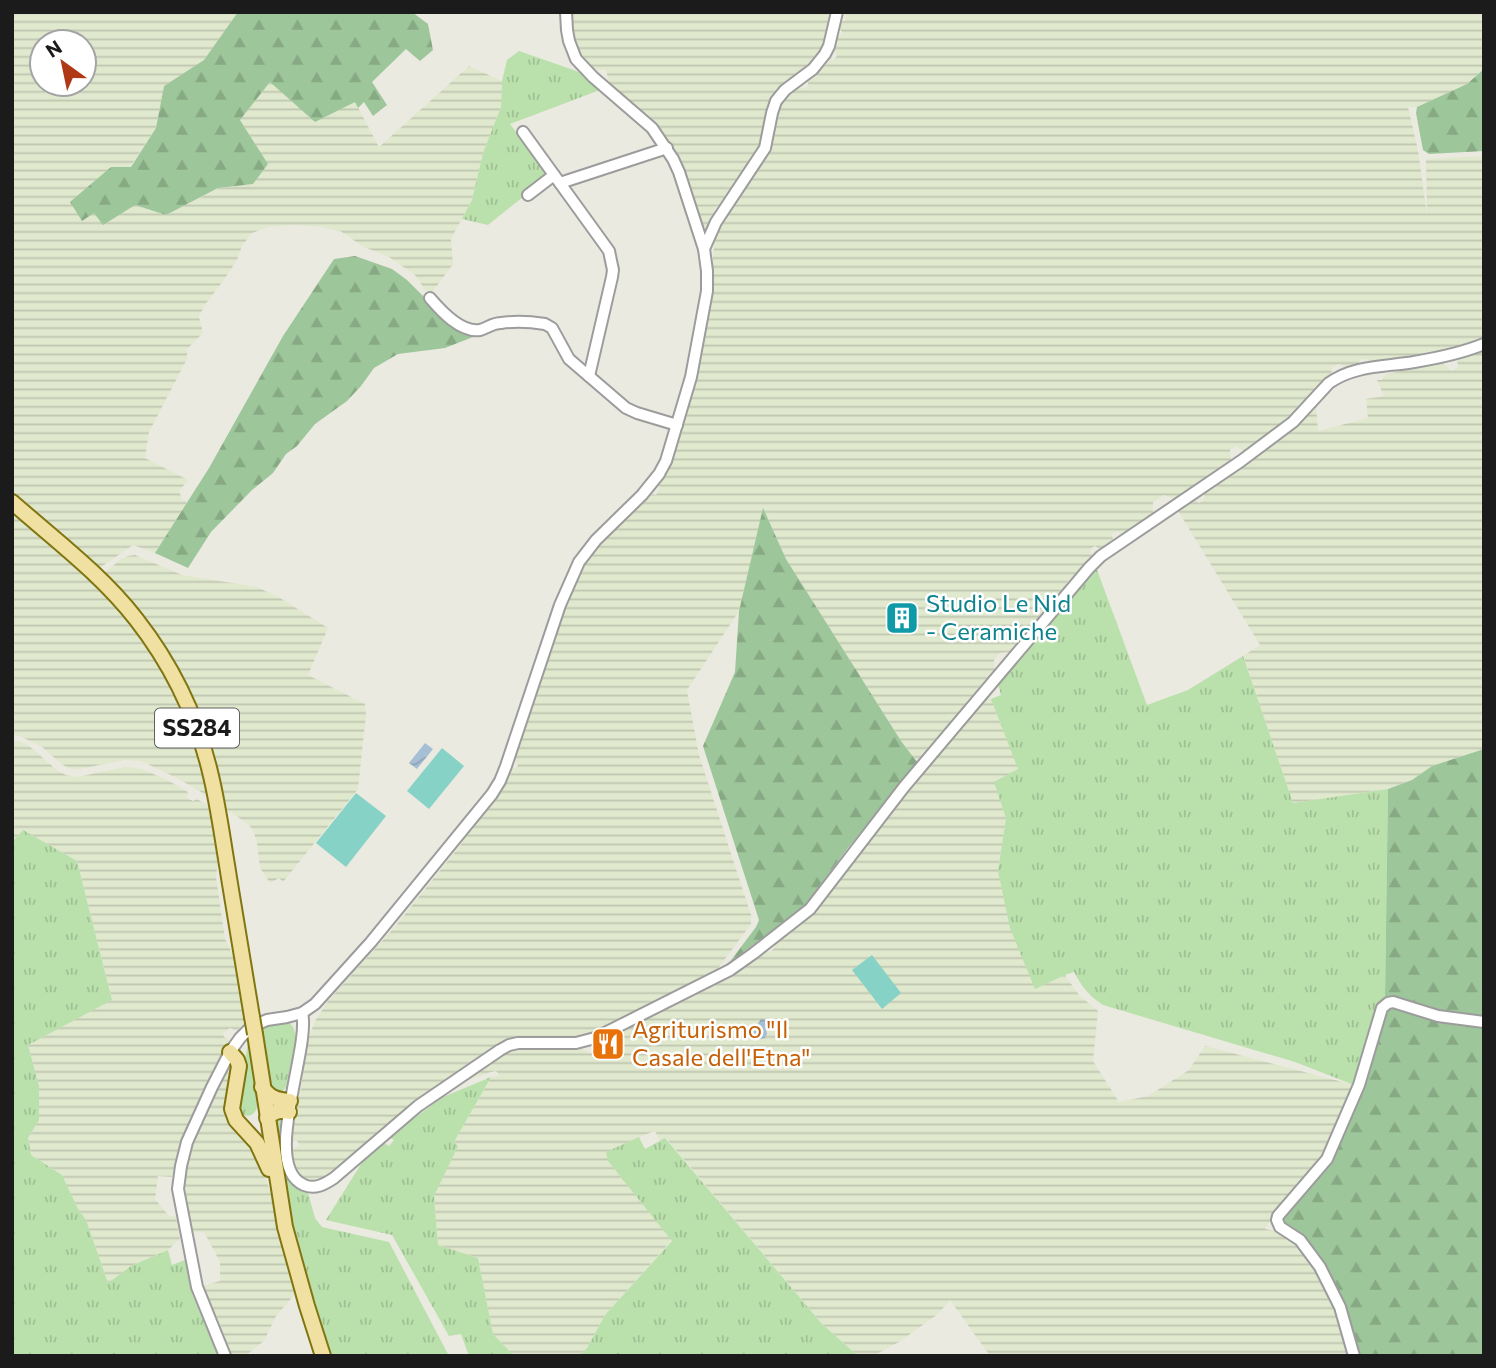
<svg xmlns="http://www.w3.org/2000/svg" width="1496" height="1368" viewBox="0 0 1496 1368" font-family="Commissioner,sans-serif">
	<style>
		.farmland { fill: url(#farmland-rules); fill-rule: evenodd }
		.grass { fill: url(#grass-tufts) }
		.forest { fill: url(#forest-firs) }
		.pitch { fill: #87d2c6 }
		.water { fill: url(#water-waves) }
		.lines { fill: none; stroke-linecap: round; stroke-linejoin: round }
		.minor-casing { stroke: #9c9c9c; stroke-width: 14 }
		.major-casing { stroke: #817510; stroke-width: 18 }
		.minor { stroke: #fff; stroke-width: 10 }
		.major { stroke: #f0e0a1; stroke-width: 14 }
		.major-bridge-casing { stroke: #817510; stroke-width: 18; stroke-linecap: butt }
		.major-bridge { stroke: #f0e0a1; stroke-width: 14 }
		.labels { text-anchor: middle; stroke-width: 5; stroke-linejoin: round; paint-order: stroke }
		.shield { fill: #fff; stroke: #5f5f5f; stroke-width: 2 }
		.shield-label { font-size: 23px; font-weight: bold; fill: #1b1b1b }
		.culture-label { font-size: 24px; fill: #0d838f; stroke: #fff; text-anchor: start }
		.food-label { font-size: 24px; fill: #c56008; stroke: #fff; text-anchor: start }
	</style>
	<defs>
		<pattern id="farmland-rules" width="6" height="5" patternUnits="userSpaceOnUse" patternTransform="scale(1.75)"><rect width="6" height="5" fill="#e0e8ce"/><path d="M0 2.5h6" fill="none" stroke="#c0c6b0"/></pattern>
		<pattern id="grass-tufts" width="24" height="20" patternUnits="userSpaceOnUse" patternTransform="scale(1.75)"><rect width="24" height="20" fill="#bae0ac"/><path d="M3 7l-1-3M5 7V3M7 7l1-3M15 17l-1-3M17 17v-4M19 17l1-3" fill="none" stroke="#9fc093"/></pattern>
		<pattern id="forest-firs" width="22" height="20" patternUnits="userSpaceOnUse" patternTransform="scale(1.75)"><rect width="22" height="20" fill="#9dc69a"/><path d="M5 1l3.5 6h-7zM16 11l3.5 6h-7z" fill="#87aa84"/></pattern>
		<pattern id="water-waves" width="16" height="10" patternUnits="userSpaceOnUse" patternTransform="scale(1.75)"><rect width="16" height="10" fill="#a6bfd4"/><path d="M0 5q4-4 8 0t8 0" fill="none" stroke="#8ea4b5"/></pattern>
	</defs>
	<rect width="100%" height="100%" fill="#ebeae1"/>
	<!-- farmland -->
	<g class="farmland">
		<path d="M 12,12 L 238,12 L 204,60 L 164,86 L 156,128 L 130,167 L 94,213 L 135,205 L 166,215 L 219,188 L 253,184 L 268,164 L 240,120 L 270,82 L 355,102 L 379,147 L 469,66 L 502,81 L 501,107 L 483,153 L 472,200 L 451,239 L 453,264 L 433,291 L 426,291 L 415,275 L 389,257 L 364,247 L 340,231 L 321,227 L 292,225 L 268,227 L 252,233 L 242,246 L 237,260 L 223,281 L 204,306 L 199,317 L 203,333 L 187,349 L 187,359 L 149,432 L 145,458 L 188,480 L 179,491 L 182,499 L 187,502 L 155,553 L 133,545 L 98,569 L 12,493 ZM 42,42 L 84,42 L 84,84 L 42,84 Z"/>
		<polygon points="571,12 832,12 826,44 818,60 784,86 761,146 722,208 717,206 714,210 716,215 708,231 705,233 684,171 671,145 656,125 606,81 608,78 606,70 592,70 579,55 572,39"/>
		<polygon points="843,12 1484,12 1484,69 1467,84 1417,107 1408,107 1418,150 1427,215 1426,159 1484,156 1484,337 1463,346 1432,355 1371,363 1367,359 1361,359 1358,365 1345,367 1339,364 1332,367 1331,375 1319,384 1301,407 1289,419 1245,451 1235,446 1230,450 1231,461 1174,499 1164,495 1157,500 1153,502 1153,515 1122,535 1117,531 1112,534 1113,541 1101,550 1095,546 1090,549 1092,556 1069,580 1012,652 1000,653 994,660 995,672 917,762 901,741 786,559 763,509 739,611 687,690 699,755 751,915 751,924 716,971 596,1033 576,1037 515,1038 505,1040 416,1100 324,1178 313,1181 301,1177 293,1168 291,1151 300,1145 296,1140 292,1142 293,1121 301,1088 307,1042 315,1021 328,1001 393,929 463,842 461,838 509,771 518,766 516,761 513,759 563,608 582,566 600,544 648,497 653,494 656,495 660,487 658,485 668,468 712,268 715,236 718,227 767,152 772,143 775,122 780,103 796,87 804,89 808,86 808,78 828,63 831,58 833,60 837,56 834,51 837,36 840,36 842,32 838,26 840,21 845,21 846,16"/>
		<polygon points="1484,348 1484,749 1432,766 1412,780 1388,789 1293,803 1243,656 1260,645 1177,509 1193,498 1199,503 1205,498 1203,492 1303,420 1316,405 1318,431 1368,418 1366,399 1384,396 1377,380 1382,380 1386,374 1442,363 1452,371 1458,367 1457,359"/>
		<polygon points="12,512 97,583 122,608 169,679 191,725 208,796 177,778 141,761 125,760 79,769 71,769 63,765 42,747 20,736 12,735"/>
		<polygon points="135,555 182,575 257,587 280,598 328,628 308,675 365,704 366,715 358,789 283,882 279,878 270,883 260,868 257,843 253,830 248,824 223,807 187,689 166,650 139,613 103,574 121,559 128,556"/>
		<polygon points="991,699 1019,769 995,783 1006,818 998,871 1035,988 1065,975 1079,995 1098,1011 1093,1061 1119,1102 1148,1096 1189,1070 1205,1046 1354,1085 1323,1159 1275,1214 1265,1229 1281,1232 1298,1242 1331,1293 1351,1356 990,1356 950,1300 938,1314 899,1342 873,1356 858,1356 822,1324 666,1138 660,1141 655,1131 639,1137 608,1161 672,1240 605,1315 587,1348 579,1356 514,1356 493,1334 478,1258 438,1245 434,1196 457,1146 454,1142 491,1077 500,1076 496,1071 491,1072 457,1084 507,1051 514,1048 579,1046 590,1053 595,1049 605,1047 613,1034 731,975 766,950 769,952 775,948 775,944 805,921 815,911 911,785 984,700"/>
		<polygon points="12,741 19,741 29,746 58,771 66,775 77,777 125,767 142,769 169,781 188,792 187,798 193,801 197,799 210,807 218,861 216,877 225,939 234,957 246,1020 237,1031 230,1028 223,1033 224,1037 230,1041 219,1059 182,1142 172,1177 158,1176 155,1199 169,1216 176,1216 180,1239 168,1250 131,1266 108,1283 86,1220 78,1209 62,1175 31,1155 28,1138 39,1120 39,1086 28,1045 112,999 77,861 23,830 12,842"/>
		<polygon points="226,1071 232,1075 224,1107 227,1119 258,1155 271,1194 295,1294 276,1316 264,1341 245,1356 239,1356 237,1354 232,1356 219,1321 202,1286 220,1281 220,1262 204,1232 191,1232 184,1195 184,1181 187,1161 198,1133"/>
	</g>
	<!-- grass -->
	<g class="grass">
		<polygon points="519,51 582,73 600,90 510,124 549,176 488,225 462,219 472,200 483,153 501,107 502,81 507,60"/>
		<path d="M 1096,567 L 1147,705 L 1188,690 L 1243,656 L 1293,803 L 1388,789 L 1385,998 L 1379,1002 L 1354,1085 L 1295,1062 L 1103,1005 C 1089,996 1082,987 1074,972 L 1065,975 L 1035,989 L 1010,928 L 998,871 L 1006,818 L 994,782 L 1018,769 L 991,699 L 1001,695 L 998,684 L 1039,634 L 1042,636 L 1047,633 L 1046,626 Z"/>
		<polygon points="23,830 77,861 112,1000 28,1045 39,1086 39,1120 28,1138 31,1155 62,1175 78,1209 86,1220 108,1283 131,1266 168,1250 172,1265 185,1260 192,1294 218,1356 12,1356 12,842"/>
		<path d="M 283,1022 C 289,1023 290,1022 293,1027 C 300,1039 289,1073 286,1087 L 283,1091 L 278,1093 L 270,1088 L 269,1085 L 261,1027 L 266,1024 Z"/>
		<path d="M 249,1037 C 251,1051 261,1100 256,1110 C 252,1117 248,1116 242,1115 L 237,1107 Z"/>
		<polygon points="491,1077 454,1142 458,1146 434,1196 438,1245 478,1258 493,1334 514,1356 469,1356 461,1334 449,1336 392,1235 326,1220 368,1153 382,1142 389,1146 394,1140 389,1137 443,1097"/>
		<path d="M 277,1118 L 280,1118 L 283,1122 C 284,1147 277,1185 308,1193 L 315,1218 L 322,1227 L 389,1242 L 449,1356 L 331,1356 L 314,1305 L 293,1226 L 275,1125 Z"/>
		<polygon points="639,1137 645,1149 665,1138 822,1324 858,1356 579,1356 587,1348 605,1315 672,1241 608,1161 606,1152"/>
	</g>
	<!-- forest -->
	<g class="forest">
		<polygon points="238,12 412,12 428,24 433,50 420,61 406,49 372,82 387,105 373,116 364,102 358,108 355,102 315,122 270,82 240,120 268,164 253,184 218,188 166,215 135,205 103,225 94,213 82,221 70,202 111,167 131,167 156,128 164,86 204,60"/>
		<polygon points="1484,69 1484,151 1429,154 1423,150 1416,113 1417,107 1467,84"/>
		<polygon points="355,256 392,269 407,280 454,327 478,335 445,348 398,354 374,368 361,386 347,401 315,424 297,446 286,454 273,473 252,490 211,532 188,568 155,553 209,468 283,336 334,259"/>
		<polygon points="763,508 786,559 901,741 917,762 847,849 803,908 729,963 756,927 759,920 703,746 735,672 739,611"/>
		<polygon points="1484,749 1484,1019 1439,1014 1385,998 1388,789 1412,780 1432,766"/>
		<polygon points="1389,1007 1484,1026 1484,1356 1357,1356 1343,1306 1284,1227 1282,1217 1329,1161 1384,1011"/>
	</g>
	<!-- pitch -->
	<g class="pitch">
		<polygon points="442,748 464,766 429,809 407,791"/>
		<polygon points="356,793 386,816 346,867 316,843"/>
		<polygon points="872,955 901,993 882,1009 852,970"/>
	</g>
	<!-- water -->
	<g class="water">
		<polygon points="425,743 433,749 417,769 409,763"/>
		<polygon points="768,1018 770,1020 769,1026 766,1028 767,1034 765,1038 753,1040 751,1034 761,1019 765,1020"/>
	</g>
	<g class="lines">
		<defs>
			<g id="minor">
				<polyline points="523,132 609,251 613,270 612,277 589,376"/>
				<polyline points="560,183 667,148"/>
				<polyline points="528,195 554,175"/>
				<polyline points="704,249 716,222 765,148 772,113 776,101 785,90 813,69 825,54 829,46 837,12"/>
				<path d="M 430,298 C 441,311 461,333 480,330 C 487,328 493,323 501,323 C 515,321 532,322 545,324 L 552,328 L 569,359 L 626,408 L 637,413 L 677,425"/>
				<path d="M 302,1013 C 311,1048 260,1167 304,1185 C 315,1190 325,1184 334,1178 L 418,1106 L 500,1050 L 509,1045 L 518,1043 L 576,1043 L 595,1038 L 730,970 L 754,953 L 810,909 L 904,787 L 1089,568 L 1101,556 L 1241,461 L 1293,422 L 1329,383 C 1355,365 1384,367 1414,362 C 1438,358 1462,353 1484,344"/>
				<polyline points="225,1356 197,1287 178,1189 181,1166 187,1142 212,1087 230,1052 240,1038 251,1027 267,1020 287,1017 302,1013 315,1004 371,942 492,794 500,781 506,766 560,605 579,562 596,540 642,495 659,474 666,461 691,377 707,291 707,271 704,249 679,172 673,159 652,128 593,77 576,59 569,41 567,30 566,12"/>
				<polyline points="1354,1356 1340,1307 1320,1267 1300,1240 1280,1227 1277,1220 1278,1216 1327,1159 1359,1085 1382,1008 1388,1003 1393,1002 1438,1016 1484,1022"/>
			</g>
			<g id="major">
				<path d="M 12,502 C 54,539 101,574 136,619 C 172,665 198,719 211,776 C 218,805 222,835 227,865 C 235,916 244,967 252,1017"/>
				<polyline points="255,1034 285,1227 307,1306 323,1356"/>
				<polyline points="230,1052 237,1060 239,1066 232,1109 236,1120 257,1143 269,1169"/>
				<path d="M 262,1087 C 270,1098 277,1100 290,1101"/>
				<path d="M 267,1118 C 274,1111 279,1110 289,1112"/>
			</g>
		</defs>
		<!-- minor casing -->
		<use href="#minor" class="minor-casing"/>
		<!-- major casing -->
		<use href="#major" class="major-casing"/>
		<!-- minor -->
		<use href="#minor" class="minor"/>
		<!-- major -->
		<use href="#major" class="major"/>
		<defs>
			<polyline id="major-bridge" points="252,1017 255,1034"/>
		</defs>
		<!-- major-bridge casing -->
		<use href="#major-bridge" class="major-bridge-casing"/>
		<!-- major-bridge -->
		<use href="#major-bridge" class="major-bridge"/>
	</g>
	<!-- icons -->
	<defs>
		<symbol id="building-square" viewBox="-11 -11 22 22"><rect x="-9" y="-9" width="18" height="18" rx="4" fill="#0f9aa8" stroke="#fff"/><path d="M-4-6H4V6H1V3H-1V6H-4ZM-2.5-4.3h1.7v1.8h-1.7ZM.8-4.3h1.7v1.8H.8ZM-2.5-1h1.7V.8h-1.7ZM.8-1h1.7V.8H.8Z" fill="#fff"/></symbol>
		<symbol id="restaurant-square" viewBox="-11 -11 22 22"><rect x="-9" y="-9" width="18" height="18" rx="4" fill="#e8710a" stroke="#fff"/><path d="M-5-6h1v4h1v-4h1v4h1v-4h1v5L-1.5 .5V6h-2V.5L-5-1ZM5-6V6H3V1.5H1.5Q1.5-4 5-6Z" fill="#fff"/></symbol>
	</defs>
	<g fill-rule="evenodd">
		<use href="#building-square" x="883" y="599" width="38" height="38"/>
		<use href="#restaurant-square" x="589" y="1025" width="38" height="38"/>
	</g>
	<g class="labels">
		<!-- shield labels -->
		<rect class="shield" x="155" y="708.5" width="84" height="39" rx="5"/>
		<g class="shield-label">
			<text x="197" y="736">SS284</text>
		</g>
		<!-- culture labels -->
		<g class="culture-label">
			<text x="926" y="612">Studio Le Nid<tspan x="926" dy="28">- Ceramiche</tspan></text>
		</g>
		<!-- food labels -->
		<g class="food-label">
			<text x="632" y="1038">Agriturismo "Il<tspan x="632" dy="28">Casale dell'Etna"</tspan></text>
		</g>
	</g>
	<!-- border -->
	<rect width="1496" height="1368" fill="none" stroke="#1b1b1b" stroke-width="28"/>
	<!-- north arrow -->
	<g transform="translate(63 63) rotate(327)"><circle r="33" fill="#ffffff" stroke="#a4a4a4" stroke-width="2"/>
	<path d="M0-5L12 26L0 18L-12 26Z" fill="#af3916"/>
	<text y="-10" font-size="19" font-weight="bold" text-anchor="middle" fill="#1b1b1b">N</text>
	</g>
</svg>
